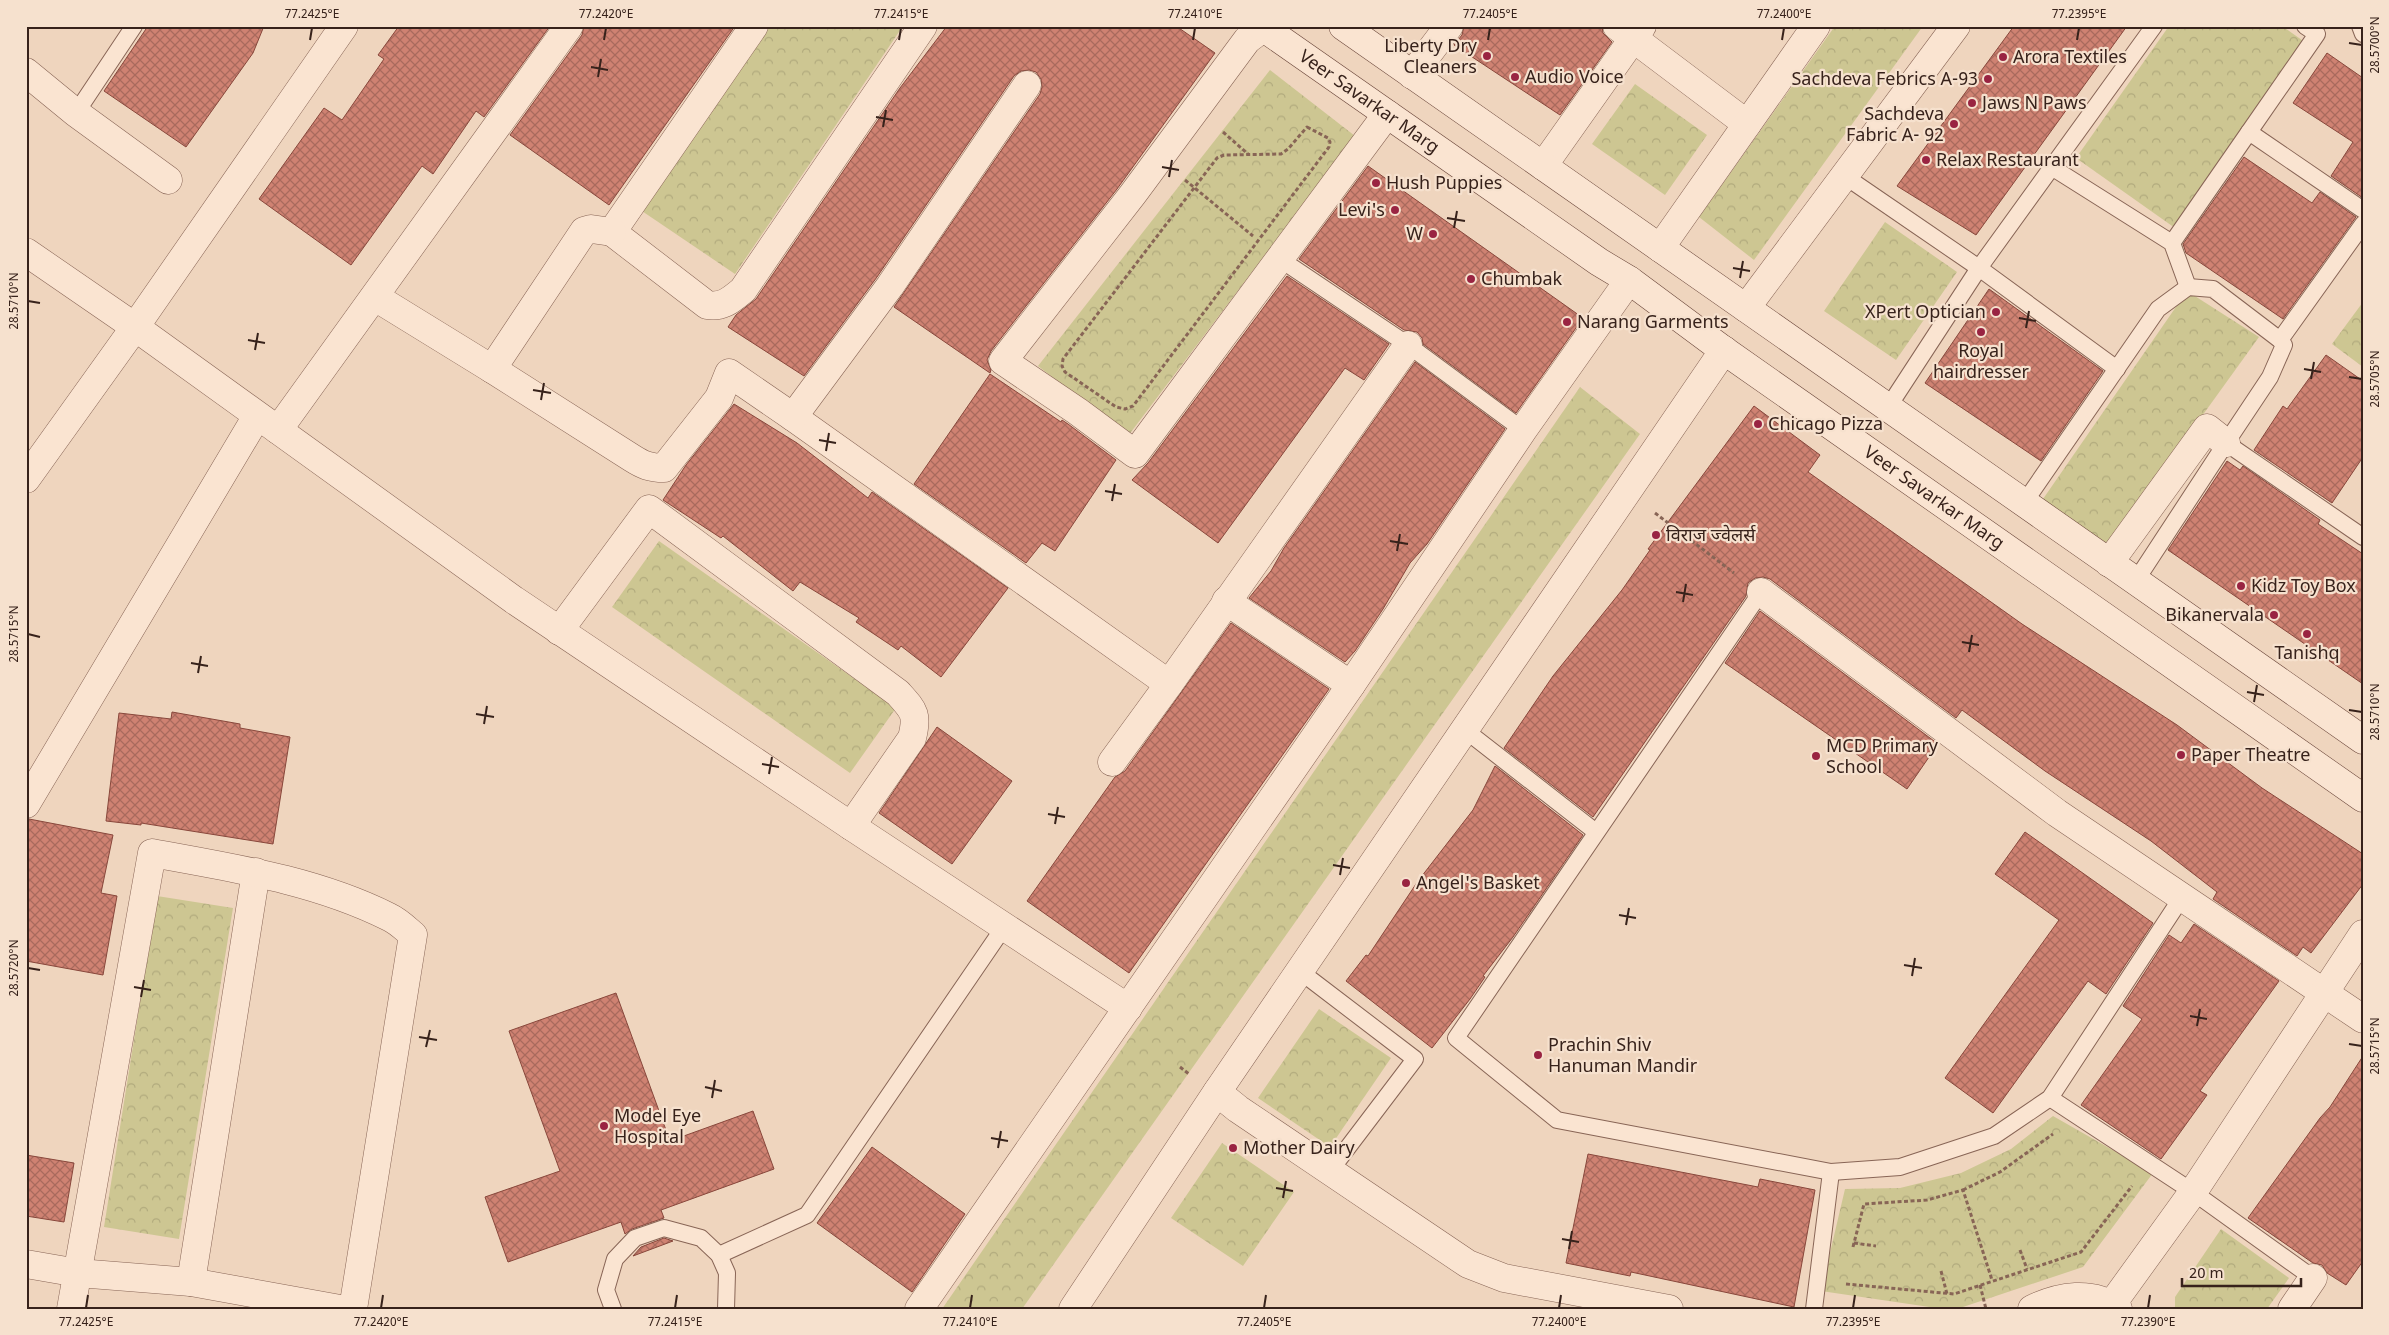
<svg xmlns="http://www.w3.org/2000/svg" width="2389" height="1335" viewBox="0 0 2389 1335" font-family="Georgia,'Noto Sans Devanagari',serif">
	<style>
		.forest { fill: url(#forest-crowns) }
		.building { fill: url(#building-cross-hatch); stroke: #88473b }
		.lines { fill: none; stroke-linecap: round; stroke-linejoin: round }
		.lane-casing { stroke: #886556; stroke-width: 18 }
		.street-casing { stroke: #886556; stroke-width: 29 }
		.secondary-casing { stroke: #6a463a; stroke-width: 29 }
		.path { stroke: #886556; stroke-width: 3; stroke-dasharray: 4 2.5; stroke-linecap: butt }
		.lane { stroke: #fae4d1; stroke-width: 16 }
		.street { stroke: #fae4d1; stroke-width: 28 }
		.secondary { stroke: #fae4d1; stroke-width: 28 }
		.ticks { fill: none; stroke: #37221b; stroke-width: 2 }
		.poi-dot { fill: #992442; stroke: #f6e1ce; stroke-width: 2 }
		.labels { text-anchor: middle; stroke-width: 4.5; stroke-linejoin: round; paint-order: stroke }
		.poi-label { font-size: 18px; fill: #37221b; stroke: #f6e1ce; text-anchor: start }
		.street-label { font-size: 18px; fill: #37221b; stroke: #f6e1ce }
		.neatline { fill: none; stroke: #37221b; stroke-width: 2 }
		.ticks-label { font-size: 12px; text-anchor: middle; fill: #37221b }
	</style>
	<defs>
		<pattern id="forest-crowns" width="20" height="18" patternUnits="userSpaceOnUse" patternTransform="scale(1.25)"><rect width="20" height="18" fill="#cdc692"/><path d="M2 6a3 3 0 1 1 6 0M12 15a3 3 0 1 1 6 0" fill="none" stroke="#b1aa7d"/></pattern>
		<pattern id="building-cross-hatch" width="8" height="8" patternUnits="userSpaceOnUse" patternTransform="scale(1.25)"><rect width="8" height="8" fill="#cf8272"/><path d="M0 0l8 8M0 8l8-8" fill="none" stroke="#a96a5d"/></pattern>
	</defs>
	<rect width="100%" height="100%" fill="#efd5be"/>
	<!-- forest -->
	<g class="forest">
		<polygon points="759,26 903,26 735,274 636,207"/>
		<polygon points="1835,26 1923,26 1754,260 1699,217"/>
		<polygon points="2169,26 2282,26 2306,43 2175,228 2076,158"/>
		<polygon points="1270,70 1355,136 1128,436 1038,366"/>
		<polygon points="1635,84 1707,135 1665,195 1592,144"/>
		<polygon points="1885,222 1957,272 1896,360 1824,311"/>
		<polygon points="2187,291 2259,337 2109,545 2043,499"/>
		<polygon points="2363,302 2363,367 2332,344"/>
		<polygon points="1580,387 1640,434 1022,1309 942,1309"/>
		<polygon points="659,541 896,708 850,773 612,607"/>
		<polygon points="157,896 233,908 179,1239 104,1227"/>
		<polygon points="1319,1009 1391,1058 1330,1147 1258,1098"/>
		<polygon points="2053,1116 2153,1173 2083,1267 1957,1309 1943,1309 1821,1291 1845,1189 1900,1188 1961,1173 2011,1149"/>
		<polygon points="1222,1143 1294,1192 1243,1266 1171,1218"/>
		<polygon points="2221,1229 2289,1278 2267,1309 2175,1309 2175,1297"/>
	</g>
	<!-- building -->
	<g class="building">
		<polygon points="148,26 264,26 253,53 186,147 104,91"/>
		<polygon points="399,26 550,26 484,117 476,111 433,174 422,166 351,265 259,199 324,108 342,120 384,59 378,55"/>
		<polygon points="584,26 735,26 609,205 510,135 582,35"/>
		<polygon points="947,26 1176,26 1215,53 1117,189 991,351 987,360 991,370 990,373 894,307 1040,94 1042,87 1041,79 1036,72 1029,70 1021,71 1014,76 877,277 804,376 728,327 736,315 756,299 900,88"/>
		<polygon points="1464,26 1602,26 1603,33 1612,42 1560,115 1454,45 1462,35"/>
		<polygon points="2014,26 2127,26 1976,235 1897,186"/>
		<polygon points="2327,53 2363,78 2363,198 2331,176 2353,142 2293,103"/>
		<polygon points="2244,157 2312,203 2320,192 2356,217 2283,319 2186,253 2183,244"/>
		<polygon points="1368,166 1583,318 1516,413 1423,344 1422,338 1417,332 1404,330 1299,259"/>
		<polygon points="1287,276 1389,344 1364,380 1345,368 1218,543 1132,480 1148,463"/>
		<polygon points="1989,289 2103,371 2041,461 1925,383"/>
		<polygon points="2326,355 2363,381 2363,457 2332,503 2254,450 2283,406 2287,409"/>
		<polygon points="1415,362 1505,429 1427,544 1410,563 1383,609 1355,651 1345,662 1249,598 1271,571 1284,548"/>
		<polygon points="990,374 1061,422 1062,420 1068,424 1116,460 1055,551 1042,543 1026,563 914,484"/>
		<polygon points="734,404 797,443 868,498 872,492 1008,588 941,677 901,646 898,650 856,622 859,618 800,582 793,591 723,536 721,538 663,500 686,465"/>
		<polygon points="1754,406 1820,455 1808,472 2022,624 2177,725 2262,788 2363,854 2363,884 2311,953 2303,947 2297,956 2213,899 2217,892 2151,841 2045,771 1962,710 1956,718 1770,579 1763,577 1755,578 1748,583 1746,596 1593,817 1504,748 1553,676 1622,590 1650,550 1648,549"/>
		<polygon points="2227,461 2240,470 2243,466 2320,520 2318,524 2363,554 2363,684 2168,550"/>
		<polygon points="1760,611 1938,744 1907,789 1725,663"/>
		<polygon points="1231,623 1329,689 1129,973 1027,901 1115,777 1125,771"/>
		<polygon points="172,712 240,724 240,728 290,737 273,844 141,823 141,825 106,821 119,713 171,719"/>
		<polygon points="937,727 1012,781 952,864 879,813"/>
		<polygon points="1495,766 1583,835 1513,937 1483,976 1485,977 1470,999 1432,1048 1346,981 1366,955 1368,956 1418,881 1473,810"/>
		<polygon points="29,819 113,835 101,893 117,896 103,975 26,961 26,820"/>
		<polygon points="2025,832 2153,923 2106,994 2088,981 1993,1113 1945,1078 2059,920 1995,874"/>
		<polygon points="2194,924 2279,981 2200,1091 2207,1095 2161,1159 2081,1105 2142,1019 2123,1006 2169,935 2181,943"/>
		<polygon points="616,993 670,1141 753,1111 774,1169 661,1210 664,1218 632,1229 625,1234 621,1222 508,1262 485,1197 560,1171 509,1031"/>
		<polygon points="2363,1056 2363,1261 2346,1285 2327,1273 2322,1265 2313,1263 2248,1218 2320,1118 2330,1107"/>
		<polygon points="872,1147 965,1214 912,1292 817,1223"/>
		<polygon points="1588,1154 1758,1187 1760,1179 1815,1190 1794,1307 1631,1272 1630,1276 1566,1263"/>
		<polygon points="26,1155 74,1163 64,1222 26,1216"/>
		<polygon points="664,1238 673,1241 633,1256 641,1247"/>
	</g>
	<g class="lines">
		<defs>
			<g id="lane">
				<polyline points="2360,26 2363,34"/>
				<polyline points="76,113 134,26"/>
				<polyline points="2249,132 2317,34 2305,26"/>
				<polyline points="2053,168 2172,243 2188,287"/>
				<polyline points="1846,177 1979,268 1887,409"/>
				<polyline points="2172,243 2249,132 2363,210"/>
				<polyline points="1280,259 1408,345 1523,430"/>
				<polyline points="2280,340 2363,224"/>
				<polyline points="2117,369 1979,268 2154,26"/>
				<polyline points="2024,503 2158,309 2188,287 2213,289 2280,340 2284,345 2270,377 2226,443"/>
				<polyline points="2135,582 2226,443 2363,537"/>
				<polyline points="1761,592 1456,1038 1557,1120 1831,1172 1900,1167 1994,1136 2050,1098 2182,897"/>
				<polyline points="1465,730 1596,832"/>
				<polyline points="1301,972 1415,1059 1330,1171"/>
				<polyline points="2050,1098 2193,1192 2313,1278"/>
				<polyline points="719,1255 807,1215 1004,927"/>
				<polyline points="613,1309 606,1290 615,1259 635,1238 664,1228 701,1238 719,1255 727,1273 726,1309"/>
				<polyline points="1814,1309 1831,1172"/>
			</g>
			<g id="street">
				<path d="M 754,26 L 612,232 L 707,305 C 723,308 732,299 743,290 L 923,26"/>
				<polyline points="1617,26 1747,124"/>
				<polyline points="1263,28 1247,40 1133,194 1003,361 1077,411 1135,454 1387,114"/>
				<polyline points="26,72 76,113 168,180"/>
				<polyline points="1412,75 1449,26"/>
				<polyline points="1543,166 1642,26"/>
				<polyline points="1660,248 1816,26"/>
				<polyline points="26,252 135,327 514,600 851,826 1128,1008"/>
				<polyline points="375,297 492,369 584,231 591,229 612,232"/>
				<polyline points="1746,308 1956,26"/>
				<path d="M 492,369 L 632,458 C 643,465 650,468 664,468 L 719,398 L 729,373 L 793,417 L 1169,684"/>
				<polyline points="793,417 890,286 1027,85"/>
				<polyline points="278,430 569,26"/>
				<polyline points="26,479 135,327 344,26"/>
				<polyline points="2109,563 2207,428 2226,443"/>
				<polyline points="1761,592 2057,813 2363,1019"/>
				<polyline points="1226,601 1351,685"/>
				<path d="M 559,631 L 649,509 L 898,693 C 914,711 918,714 912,738 L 851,826"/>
				<polyline points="1112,762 1169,684 1408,345"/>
				<polyline points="26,804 257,416"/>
				<polyline points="256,872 191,1282 340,1309"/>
				<polyline points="1217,1092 1238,1109 1468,1264 1504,1278 1669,1309"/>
				<polyline points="26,1264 78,1273 191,1282"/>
				<polyline points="2112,1304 2193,1192 2363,934"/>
				<path d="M 71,1309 L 152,853 C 233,868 315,880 389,917 C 398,921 406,929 413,935 L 353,1309"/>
				<polyline points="919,1309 1351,685 1523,430 1629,280"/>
				<polyline points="1073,1309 1217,1092 1724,350"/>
				<path d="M 2032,1309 C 2059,1296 2092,1290 2118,1309"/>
				<polyline points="2292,1309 2313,1278"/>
			</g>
			<g id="secondary">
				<path id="s1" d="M 1261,26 L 1599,262 L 1629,280 L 1722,349 L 2363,798"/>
				<polyline points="1343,26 2363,740"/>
			</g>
		</defs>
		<!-- lane casing -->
		<use href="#lane" class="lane-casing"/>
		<!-- street casing -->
		<use href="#street" class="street-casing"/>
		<!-- secondary casing -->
		<use href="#secondary" class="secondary-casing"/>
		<!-- path -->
		<g class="path">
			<polygon points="1307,127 1328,138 1330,142 1329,147 1133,406 1125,409 1116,407 1065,372 1062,366 1063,359 1217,158 1224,155 1281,154 1288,149"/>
			<polyline points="1223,132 1248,154"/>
			<polyline points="1185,180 1253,236"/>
			<polyline points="1655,513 1734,573"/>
			<polyline points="1180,1067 1189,1074"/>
			<polyline points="1963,1190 2000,1172 2053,1134"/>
			<polyline points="1854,1243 1876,1246"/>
			<polyline points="1853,1247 1864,1204 1927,1200 1963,1190 1992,1280"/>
			<polyline points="2020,1250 2027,1269"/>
			<polyline points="1941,1271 1947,1294"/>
			<polyline points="1846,1284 1954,1294 2081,1252 2132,1186"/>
			<polyline points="1980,1285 1986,1309"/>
		</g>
		<!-- lane -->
		<use href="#lane" class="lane"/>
		<!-- street -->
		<use href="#street" class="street"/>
		<!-- secondary -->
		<use href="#secondary" class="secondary"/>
	</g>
	<!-- ticks -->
	<path class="ticks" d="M 310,40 L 312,28M 604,40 L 606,28M 899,40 L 901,28M 1193,40 L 1195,28M 1488,40 L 1490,28M 1782,40 L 1784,28M 2077,40 L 2079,28M 2349,43 L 2362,45M 591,67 L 608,70M 598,77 L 601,59M 876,117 L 893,120M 883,127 L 886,110M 1162,167 L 1179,170M 1169,177 L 1172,160M 1447,218 L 1465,221M 1454,228 L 1457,211M 1733,268 L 1750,271M 1740,278 L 1743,261M 28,301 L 40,303M 2019,318 L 2036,321M 2026,328 L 2029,311M 248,340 L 265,343M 255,350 L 258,333M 2304,369 L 2321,372M 2349,377 L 2362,379M 2311,379 L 2314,362M 533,390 L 551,393M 541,400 L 544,383M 819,440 L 836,443M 826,451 L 829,433M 1105,491 L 1122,494M 1112,501 L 1115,484M 1390,541 L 1408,544M 1397,551 L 1400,534M 1676,592 L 1693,595M 1683,602 L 1686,584M 28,634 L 40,637M 1962,642 L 1979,645M 1969,652 L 1972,635M 191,663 L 208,666M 198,673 L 201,656M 2247,692 L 2264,695M 2254,702 L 2257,685M 2349,710 L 2362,712M 476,714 L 494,717M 484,724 L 487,706M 762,764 L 779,767M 769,774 L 772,757M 1048,814 L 1065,817M 1055,824 L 1058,807M 1333,865 L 1350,868M 1340,875 L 1343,858M 1619,915 L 1636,918M 1626,925 L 1629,908M 1904,965 L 1922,968M 28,968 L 40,970M 1912,976 L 1915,958M 134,987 L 151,990M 141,997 L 144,980M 2190,1016 L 2207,1019M 2197,1026 L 2200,1009M 419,1037 L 437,1040M 2349,1044 L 2362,1046M 426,1047 L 430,1030M 705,1087 L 722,1091M 712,1098 L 715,1080M 991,1138 L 1008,1141M 998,1148 L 1001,1131M 1276,1188 L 1293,1191M 1283,1198 L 1286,1181M 1562,1239 L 1579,1242M 1569,1249 L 1572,1231M 86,1308 L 88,1295M 381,1308 L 383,1295M 675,1308 L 677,1295M 970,1308 L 972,1295M 1264,1308 L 1266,1295M 1559,1308 L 1561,1295M 1853,1308 L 1855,1295M 2148,1308 L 2150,1295"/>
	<!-- markers -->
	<g class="poi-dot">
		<circle cx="1487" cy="56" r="5"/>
		<circle cx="2003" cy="57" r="5"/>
		<circle cx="1515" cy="77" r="5"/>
		<circle cx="1988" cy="79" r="5"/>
		<circle cx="1972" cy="103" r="5"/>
		<circle cx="1954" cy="124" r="5"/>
		<circle cx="1926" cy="160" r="5"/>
		<circle cx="1376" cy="183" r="5"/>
		<circle cx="1395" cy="210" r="5"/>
		<circle cx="1433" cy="234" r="5"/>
		<circle cx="1471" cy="279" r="5"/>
		<circle cx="1996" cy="312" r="5"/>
		<circle cx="1567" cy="322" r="5"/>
		<circle cx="1981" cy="332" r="5"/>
		<circle cx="1758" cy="424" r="5"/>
		<circle cx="1656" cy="535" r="5"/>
		<circle cx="2241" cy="586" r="5"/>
		<circle cx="2274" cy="615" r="5"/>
		<circle cx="2307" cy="634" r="5"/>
		<circle cx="2181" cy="755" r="5"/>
		<circle cx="1816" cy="756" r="5"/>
		<circle cx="1406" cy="883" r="5"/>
		<circle cx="1538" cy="1055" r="5"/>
		<circle cx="604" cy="1126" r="5"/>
		<circle cx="1233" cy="1148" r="5"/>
	</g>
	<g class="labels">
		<!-- poi labels -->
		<g class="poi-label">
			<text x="1477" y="52" text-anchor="end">Liberty Dry<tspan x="1477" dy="21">Cleaners</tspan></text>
			<text x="2013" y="63">Arora Textiles</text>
			<text x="1525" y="83">Audio Voice</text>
			<text x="1978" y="85" text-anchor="end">Sachdeva Febrics A-93</text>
			<text x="1982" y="109">Jaws N Paws</text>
			<text x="1944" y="120" text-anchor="end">Sachdeva<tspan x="1944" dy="21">Fabric A- 92</tspan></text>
			<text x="1936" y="166">Relax Restaurant</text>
			<text x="1386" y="189">Hush Puppies</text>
			<text x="1385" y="216" text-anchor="end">Levi's</text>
			<text x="1423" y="240" text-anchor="end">W</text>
			<text x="1481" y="285">Chumbak</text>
			<text x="1986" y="318" text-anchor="end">XPert Optician</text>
			<text x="1577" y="328">Narang Garments</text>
			<text x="1981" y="357" text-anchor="middle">Royal<tspan x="1981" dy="21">hairdresser</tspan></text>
			<text x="1768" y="430">Chicago Pizza</text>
			<text x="1666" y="541">विराज ज्वेलर्स</text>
			<text x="2251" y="592">Kidz Toy Box</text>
			<text x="2264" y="621" text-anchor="end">Bikanervala</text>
			<text x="2307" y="659" text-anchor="middle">Tanishq</text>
			<text x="1826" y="752">MCD Primary<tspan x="1826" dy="21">School</tspan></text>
			<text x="2191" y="761">Paper Theatre</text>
			<text x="1416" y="889">Angel's Basket</text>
			<text x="1548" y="1051">Prachin Shiv<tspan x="1548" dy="21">Hanuman Mandir</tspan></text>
			<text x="614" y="1122">Model Eye<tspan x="614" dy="21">Hospital</tspan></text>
			<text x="1243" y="1154">Mother Dairy</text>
		</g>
		<!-- street labels -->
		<g class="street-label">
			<text dy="6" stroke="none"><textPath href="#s1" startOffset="132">Veer Savarkar Marg</textPath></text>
			<text dy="6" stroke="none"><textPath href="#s1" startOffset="822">Veer Savarkar Marg</textPath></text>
		</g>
	</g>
	<!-- border -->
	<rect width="2389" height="1335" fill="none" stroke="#f6e1ce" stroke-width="55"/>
	<!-- scale -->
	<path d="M2182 1278v8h119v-8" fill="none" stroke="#37221b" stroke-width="2.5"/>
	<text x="2189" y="1278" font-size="15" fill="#37221b" stroke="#f6e1ce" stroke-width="4" paint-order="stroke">20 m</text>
	<rect x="28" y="28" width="2334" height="1280" class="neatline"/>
	<g class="ticks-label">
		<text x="312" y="18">77.2425°E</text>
		<text x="606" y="18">77.2420°E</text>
		<text x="901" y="18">77.2415°E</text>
		<text x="1195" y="18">77.2410°E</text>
		<text x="1490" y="18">77.2405°E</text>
		<text x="1784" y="18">77.2400°E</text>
		<text x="2079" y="18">77.2395°E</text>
		<text transform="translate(2375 45) rotate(-90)" y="4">28.5700°N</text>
		<text transform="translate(14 301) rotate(-90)" y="4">28.5710°N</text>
		<text transform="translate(2375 379) rotate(-90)" y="4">28.5705°N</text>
		<text transform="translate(14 634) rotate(-90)" y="4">28.5715°N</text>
		<text transform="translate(2375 712) rotate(-90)" y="4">28.5710°N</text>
		<text transform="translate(14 968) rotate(-90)" y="4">28.5720°N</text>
		<text transform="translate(2375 1046) rotate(-90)" y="4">28.5715°N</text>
		<text x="86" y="1326">77.2425°E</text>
		<text x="381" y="1326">77.2420°E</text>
		<text x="675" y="1326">77.2415°E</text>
		<text x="970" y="1326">77.2410°E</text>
		<text x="1264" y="1326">77.2405°E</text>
		<text x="1559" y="1326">77.2400°E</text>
		<text x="1853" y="1326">77.2395°E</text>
		<text x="2148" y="1326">77.2390°E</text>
	</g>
</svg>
